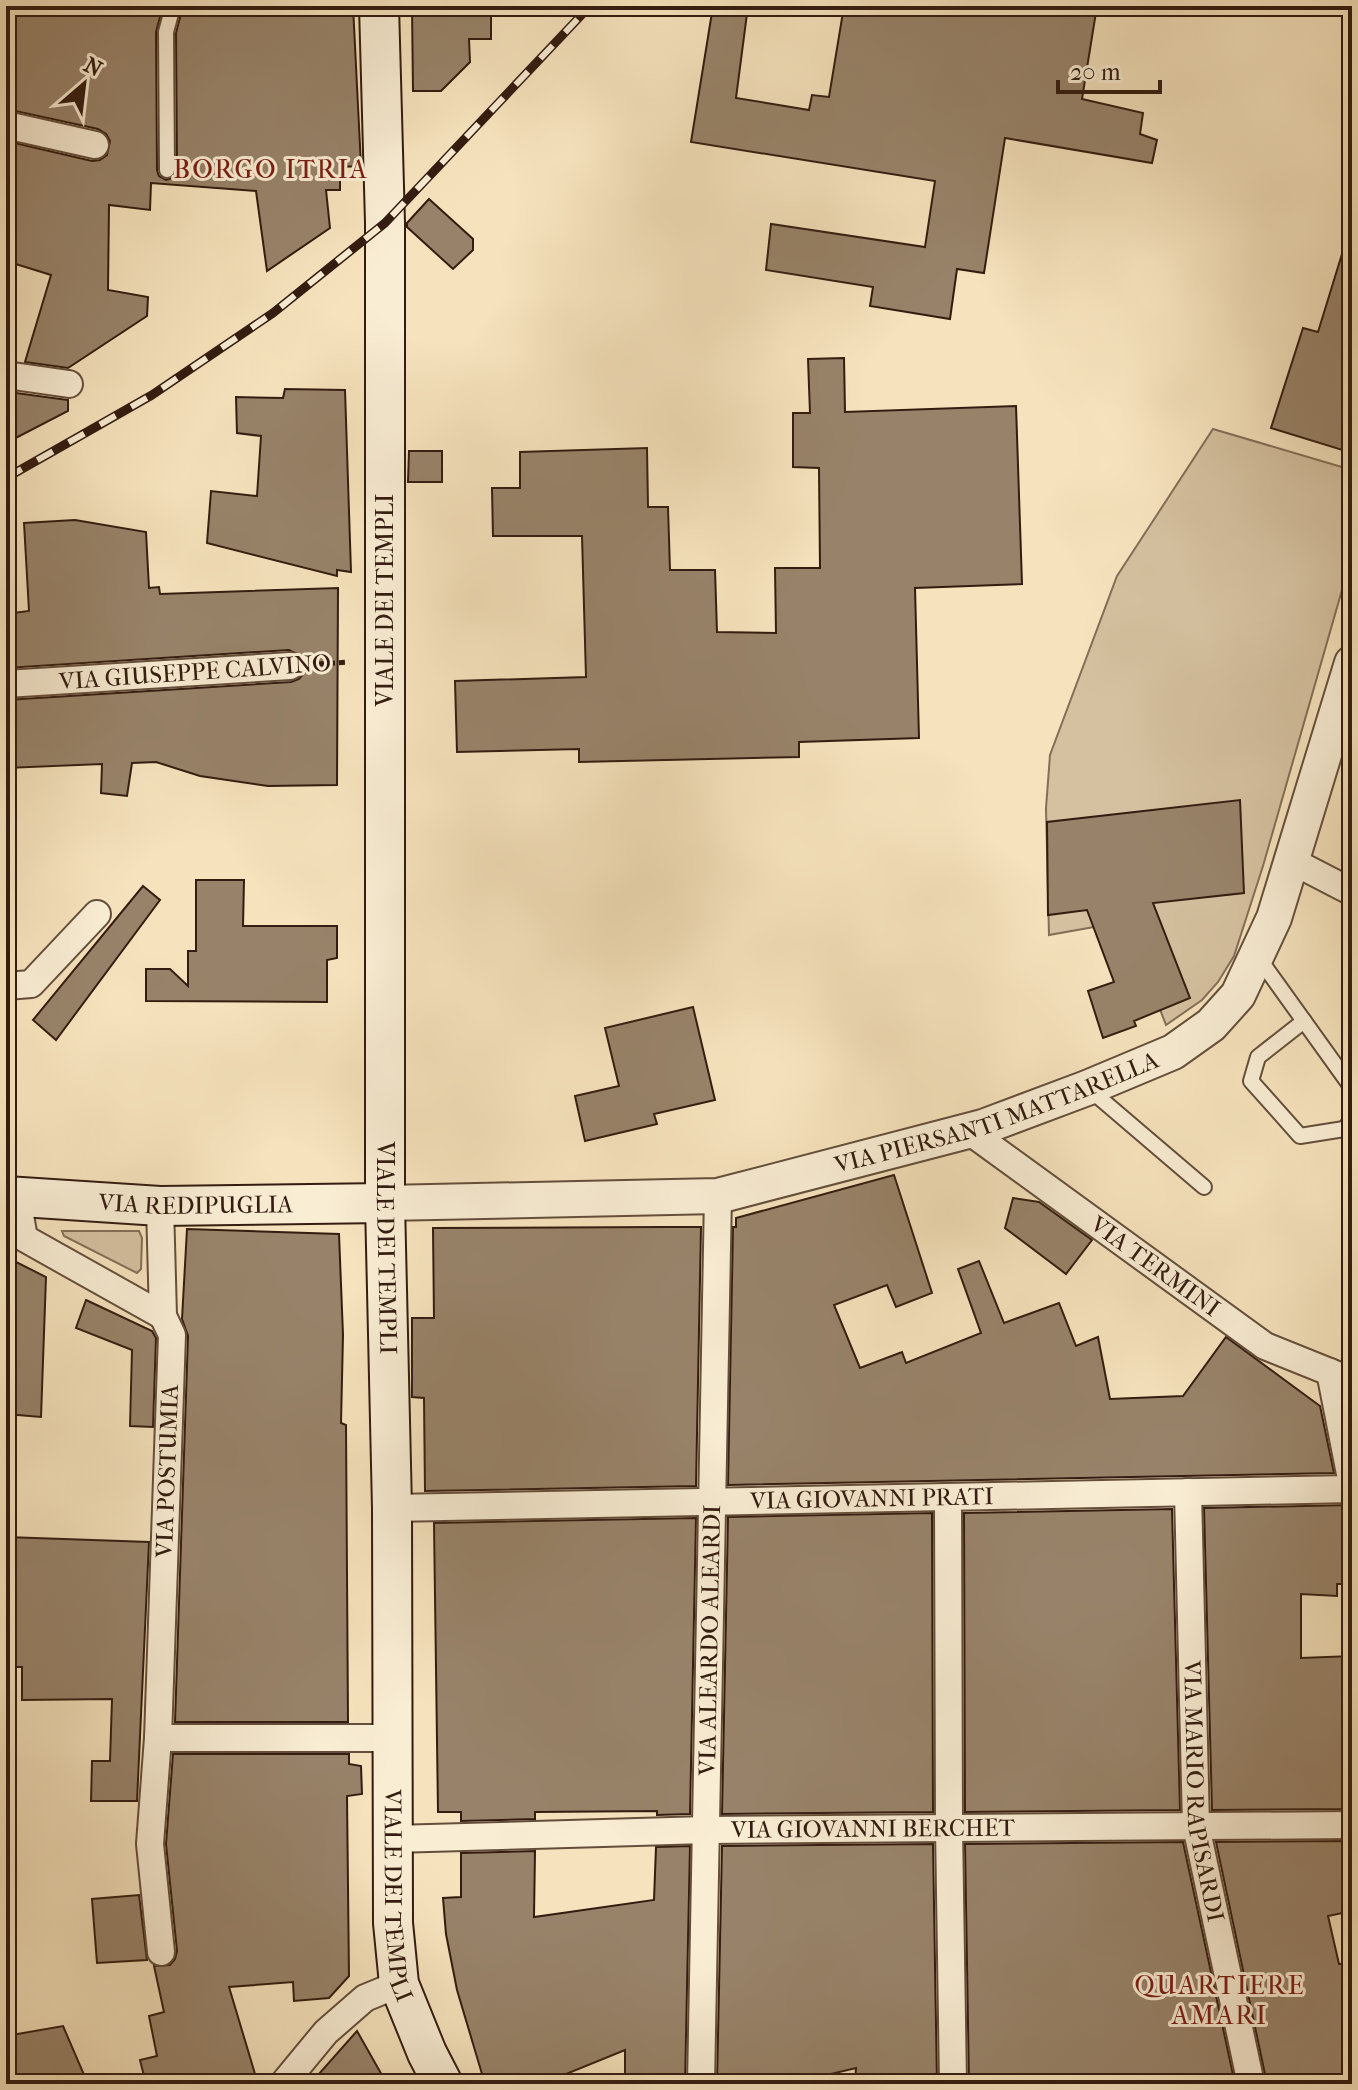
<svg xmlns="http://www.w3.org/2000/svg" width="1358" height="2090" viewBox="0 0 1358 2090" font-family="'IM FELL French Canon',serif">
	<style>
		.green { fill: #d5c1a0; stroke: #846e58; stroke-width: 2 }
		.building { fill: #98836a; stroke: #331c10; stroke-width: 2 }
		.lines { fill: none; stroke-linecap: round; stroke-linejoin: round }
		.service-casing { stroke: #644e3b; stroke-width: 18 }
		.minor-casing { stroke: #644e3b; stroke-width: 30 }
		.tertiary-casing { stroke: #644e3b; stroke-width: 38 }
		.secondary-casing { stroke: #331c10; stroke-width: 42 }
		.path { stroke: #331c10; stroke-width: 5; stroke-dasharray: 6 4; stroke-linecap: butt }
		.service { stroke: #f9edd4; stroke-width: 14 }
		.minor { stroke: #f9edd4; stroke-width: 26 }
		.tertiary { stroke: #f9edd4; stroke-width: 34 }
		.secondary { stroke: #f9edd4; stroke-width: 38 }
		.rail-casing { stroke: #331c10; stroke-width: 9 }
		.rail { stroke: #f9edd4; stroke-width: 6; stroke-dasharray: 18; stroke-linecap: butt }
		.labels { text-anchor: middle; stroke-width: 6; stroke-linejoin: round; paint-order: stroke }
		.street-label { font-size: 24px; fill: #331c10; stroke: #f9edd4 }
		.neighbourhood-label { font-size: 26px; letter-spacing: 2px; fill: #7a1f14; stroke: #f9edd4 }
	</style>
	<rect width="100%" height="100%" fill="#f6e3bd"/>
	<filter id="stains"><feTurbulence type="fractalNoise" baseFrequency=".0025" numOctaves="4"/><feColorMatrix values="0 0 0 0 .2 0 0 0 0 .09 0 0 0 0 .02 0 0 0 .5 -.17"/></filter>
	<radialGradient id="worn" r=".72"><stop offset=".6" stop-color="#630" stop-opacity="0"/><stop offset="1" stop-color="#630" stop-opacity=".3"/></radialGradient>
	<!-- green -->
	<g class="green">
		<polygon points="1213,429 1352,470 1352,555 1263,866 1234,956 1218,982 1202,1000 1166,1025 1124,916 1094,927 1049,935 1046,808 1050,755 1117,576"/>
		<polygon points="62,1231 139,1231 142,1238 141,1269 137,1273 64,1236"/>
	</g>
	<!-- building -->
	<g class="building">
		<polygon points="6,6 163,6 156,32 157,170 159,176 166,180 173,178 177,170 176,33 183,6 353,6 361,166 340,167 340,190 326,190 330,228 267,271 256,191 151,183 150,210 109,205 108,290 148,297 147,316 68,368 25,362 51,275 6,261 6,141 92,161 100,160 107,155 110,141 106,134 98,129 6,109"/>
		<polygon points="412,6 491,6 491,39 469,39 470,62 441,91 413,91"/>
		<polygon points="713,6 748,6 736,98 809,110 812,95 829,97 844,6 1097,6 1082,99 1143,113 1140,134 1157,140 1152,163 1005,138 984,273 957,269 950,319 870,306 873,287 766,270 771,224 925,247 935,181 691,142"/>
		<polygon points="429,199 473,239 473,250 453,269 407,227 407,223"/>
		<polygon points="1346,241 1352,242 1352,453 1271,428 1303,328 1318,332"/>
		<polygon points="844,358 845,412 1016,406 1022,584 915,588 919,738 799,742 799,757 579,762 579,749 457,752 455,681 586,677 582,536 493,536 492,488 520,488 520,452 647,448 648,507 668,507 670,570 715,570 717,632 776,633 775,568 820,568 819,468 793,467 793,413 810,413 808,359"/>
		<polygon points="285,389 345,390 351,572 337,570 337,576 207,543 211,491 257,496 261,436 237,433 236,397 283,398"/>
		<polygon points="16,393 68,400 68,411 6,443 6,394 15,396"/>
		<polygon points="409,451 442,451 442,482 408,482"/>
		<polygon points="75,520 146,532 149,588 159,587 160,594 338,588 337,785 268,786 200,776 156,762 132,763 127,796 101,793 102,764 6,768 6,700 291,682 299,679 305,672 306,664 303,657 289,650 6,668 6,614 29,611 24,523"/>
		<polygon points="1240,800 1244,893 1153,903 1190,998 1134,1021 1136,1026 1103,1038 1088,991 1114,982 1087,910 1048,915 1047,822"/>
		<polygon points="196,880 244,880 243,926 337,926 337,958 327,960 327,1002 146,1001 146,969 170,969 188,986 188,951 196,951"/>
		<polygon points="143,886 160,900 56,1040 33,1020"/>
		<polygon points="693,1007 715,1100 654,1114 657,1124 585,1141 575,1096 619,1086 605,1028"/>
		<polygon points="894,1175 932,1293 896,1307 887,1285 834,1305 860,1368 902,1352 906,1363 981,1333 958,1269 979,1261 1004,1323 1059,1303 1076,1346 1098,1337 1110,1399 1183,1396 1226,1337 1320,1406 1334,1473 728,1485 733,1227 736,1227 736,1218"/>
		<polygon points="1013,1198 1039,1202 1092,1240 1066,1274 1005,1228"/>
		<polygon points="662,1227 701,1227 696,1486 425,1491 424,1398 412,1397 412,1318 434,1318 433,1228"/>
		<polygon points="187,1229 339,1234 343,1335 341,1423 346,1425 348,1722 175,1722 188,1336 182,1319"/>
		<polygon points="6,1257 46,1277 41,1417 6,1414"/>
		<polygon points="86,1300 152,1331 156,1338 153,1427 130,1426 132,1350 76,1328"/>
		<polygon points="1352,1505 1352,1522 1343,1523 1352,1563 1352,1584 1337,1584 1337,1596 1301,1594 1301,1658 1352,1656 1352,1809 1212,1810 1204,1508"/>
		<polygon points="1172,1509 1180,1810 965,1812 964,1513"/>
		<polygon points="932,1513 933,1812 722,1814 728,1517"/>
		<polygon points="696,1518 690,1814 657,1815 657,1811 535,1812 535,1819 461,1821 461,1812 438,1812 434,1523"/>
		<polygon points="6,1537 149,1542 137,1801 91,1801 92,1761 110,1761 112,1699 22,1700 22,1667 6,1667"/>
		<polygon points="173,1754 349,1754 349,1764 361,1766 362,1794 347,1796 349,1976 329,1998 294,2001 293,1982 229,1987 258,2084 146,2084 140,2060 157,2056 149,2016 164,2012 154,1966 170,1965 175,1959 177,1951 166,1844"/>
		<polygon points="1352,1841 1352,1911 1328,1916 1339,1964 1352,1963 1352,2084 1267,2084 1216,1842"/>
		<polygon points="1183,1842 1235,2084 969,2084 965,1844"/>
		<polygon points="933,1844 937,2084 855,2084 856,2068 789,2084 717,2084 722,1846"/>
		<polygon points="690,1846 685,2084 625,2084 625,2050 561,2076 564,2084 485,2084 457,1990 446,1934 443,1898 461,1897 461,1853 535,1851 534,1917 654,1900 656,1847"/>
		<polygon points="139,1895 147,1960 97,1963 92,1899"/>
		<polygon points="63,2026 88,2084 6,2084 6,2036"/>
		<polygon points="357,2031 387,2084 310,2084"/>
	</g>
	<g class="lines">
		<defs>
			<g id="service">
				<polyline points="167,170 166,32 173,6"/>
				<polyline points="1258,957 1352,1088"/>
				<polyline points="1304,1021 1258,1057 1251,1081 1300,1136 1344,1129 1352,1120"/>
				<polyline points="1088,1088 1204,1187"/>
			</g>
			<g id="minor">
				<polyline points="6,125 95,145"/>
				<polyline points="6,375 69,384"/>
				<polyline points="6,684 290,666"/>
				<polyline points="1292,861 1352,892"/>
				<polyline points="6,986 31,984 97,914"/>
				<path id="s1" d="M 969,1131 L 1265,1346 L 1352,1381"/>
				<polyline points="17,1199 24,1238 163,1316"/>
				<polyline points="160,1206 163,1316 172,1335 158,1738 150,1844 161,1952"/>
				<polyline points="1330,1372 1352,1484"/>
				<path id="s2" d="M 1188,1492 L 1196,1826 L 1251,2084"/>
				<polyline points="948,1497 949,1828 953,2084"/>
				<path id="s3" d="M 392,1508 L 1352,1489"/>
				<polyline points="158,1738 391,1738"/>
				<path id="s4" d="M 393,1839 L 706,1830 L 1352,1825"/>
				<polyline points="283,2084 326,2032 365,1998 399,1984"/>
				<path id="s5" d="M 701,2084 L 718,1196"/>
			</g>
			<g id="tertiary">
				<path id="s6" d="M 385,1203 L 718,1196 L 983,1127 L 1087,1088 L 1173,1052 L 1211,1025 L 1238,995 L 1274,918 L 1352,663"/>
			</g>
			<g id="secondary">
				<path id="s7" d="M 379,6 L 385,223 L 385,1203 L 392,1508 L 393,1923 L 399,1984 L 427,2053 L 443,2084"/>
				<path id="s8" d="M 6,1196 L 160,1206 L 385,1203"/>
			</g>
		</defs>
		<!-- service casing -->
		<use href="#service" class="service-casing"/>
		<!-- minor casing -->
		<use href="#minor" class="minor-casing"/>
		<!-- tertiary casing -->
		<use href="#tertiary" class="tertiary-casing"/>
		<!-- secondary casing -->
		<use href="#secondary" class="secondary-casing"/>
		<!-- path -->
		<polyline class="path" points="319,664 349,662"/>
		<!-- service -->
		<use href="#service" class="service"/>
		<!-- minor -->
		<use href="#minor" class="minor"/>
		<!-- tertiary -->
		<use href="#tertiary" class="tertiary"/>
		<!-- secondary -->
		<use href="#secondary" class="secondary"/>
		<defs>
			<polyline id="rail" points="6,478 152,395 273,313 385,223 590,6"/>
		</defs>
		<!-- rail casing -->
		<use href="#rail" class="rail-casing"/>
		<!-- rail -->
		<use href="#rail" class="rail"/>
	</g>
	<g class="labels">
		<!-- street labels -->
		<g class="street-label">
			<text transform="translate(385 600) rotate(-90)" y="8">VIALE DEI TEMPLI</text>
			<text transform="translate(195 672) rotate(-4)" y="8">VIA GIUSEPPE CALVINO</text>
			<text dy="8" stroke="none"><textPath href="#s6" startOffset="624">VIA PIERSANTI MATTARELLA</textPath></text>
			<text dy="8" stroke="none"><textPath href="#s8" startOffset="190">VIA REDIPUGLIA</textPath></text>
			<text dy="8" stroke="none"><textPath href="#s7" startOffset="1242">VIALE DEI TEMPLI</textPath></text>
			<text dy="8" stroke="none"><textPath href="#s1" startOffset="230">VIA TERMINI</textPath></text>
			<text transform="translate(167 1471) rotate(-88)" y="8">VIA POSTUMIA</text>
			<text dy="8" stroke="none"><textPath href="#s3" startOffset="480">VIA GIOVANNI PRATI</textPath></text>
			<text dy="8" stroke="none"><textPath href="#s5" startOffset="444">VIA ALEARDO ALEARDI</textPath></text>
			<text dy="8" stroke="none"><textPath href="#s2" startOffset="300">VIA MARIO RAPISARDI</textPath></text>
			<text dy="8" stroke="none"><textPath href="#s4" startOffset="480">VIA GIOVANNI BERCHET</textPath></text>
			<text dy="8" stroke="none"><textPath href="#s7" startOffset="1890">VIALE DEI TEMPLI</textPath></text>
		</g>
		<!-- neighbourhood labels -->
		<g class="neighbourhood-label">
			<text x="271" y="178">BORGO ITRIA</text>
			<text x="1220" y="1994">QUARTIERE<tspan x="1220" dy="30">AMARI</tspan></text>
		</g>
	</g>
	<!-- margin -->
	<rect width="1358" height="2090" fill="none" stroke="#f6e3bd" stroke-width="32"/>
	<rect x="8" y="8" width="1342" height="2074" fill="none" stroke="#331c10" stroke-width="4"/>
	<rect x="16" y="16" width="1326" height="2058" fill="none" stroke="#331c10" stroke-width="2"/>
	<!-- north arrow -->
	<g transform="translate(84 84) rotate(28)" stroke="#f9edd4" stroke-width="6" paint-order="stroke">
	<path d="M0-6L14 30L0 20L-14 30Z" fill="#331c10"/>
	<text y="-12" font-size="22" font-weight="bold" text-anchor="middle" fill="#331c10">N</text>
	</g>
	<!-- scale -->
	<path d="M1058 80v12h102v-12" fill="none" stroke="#331c10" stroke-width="4"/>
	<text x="1070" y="80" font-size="24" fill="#331c10" stroke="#f9edd4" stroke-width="6" paint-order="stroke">20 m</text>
	<rect width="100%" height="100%" filter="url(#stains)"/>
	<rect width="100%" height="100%" fill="url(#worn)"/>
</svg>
